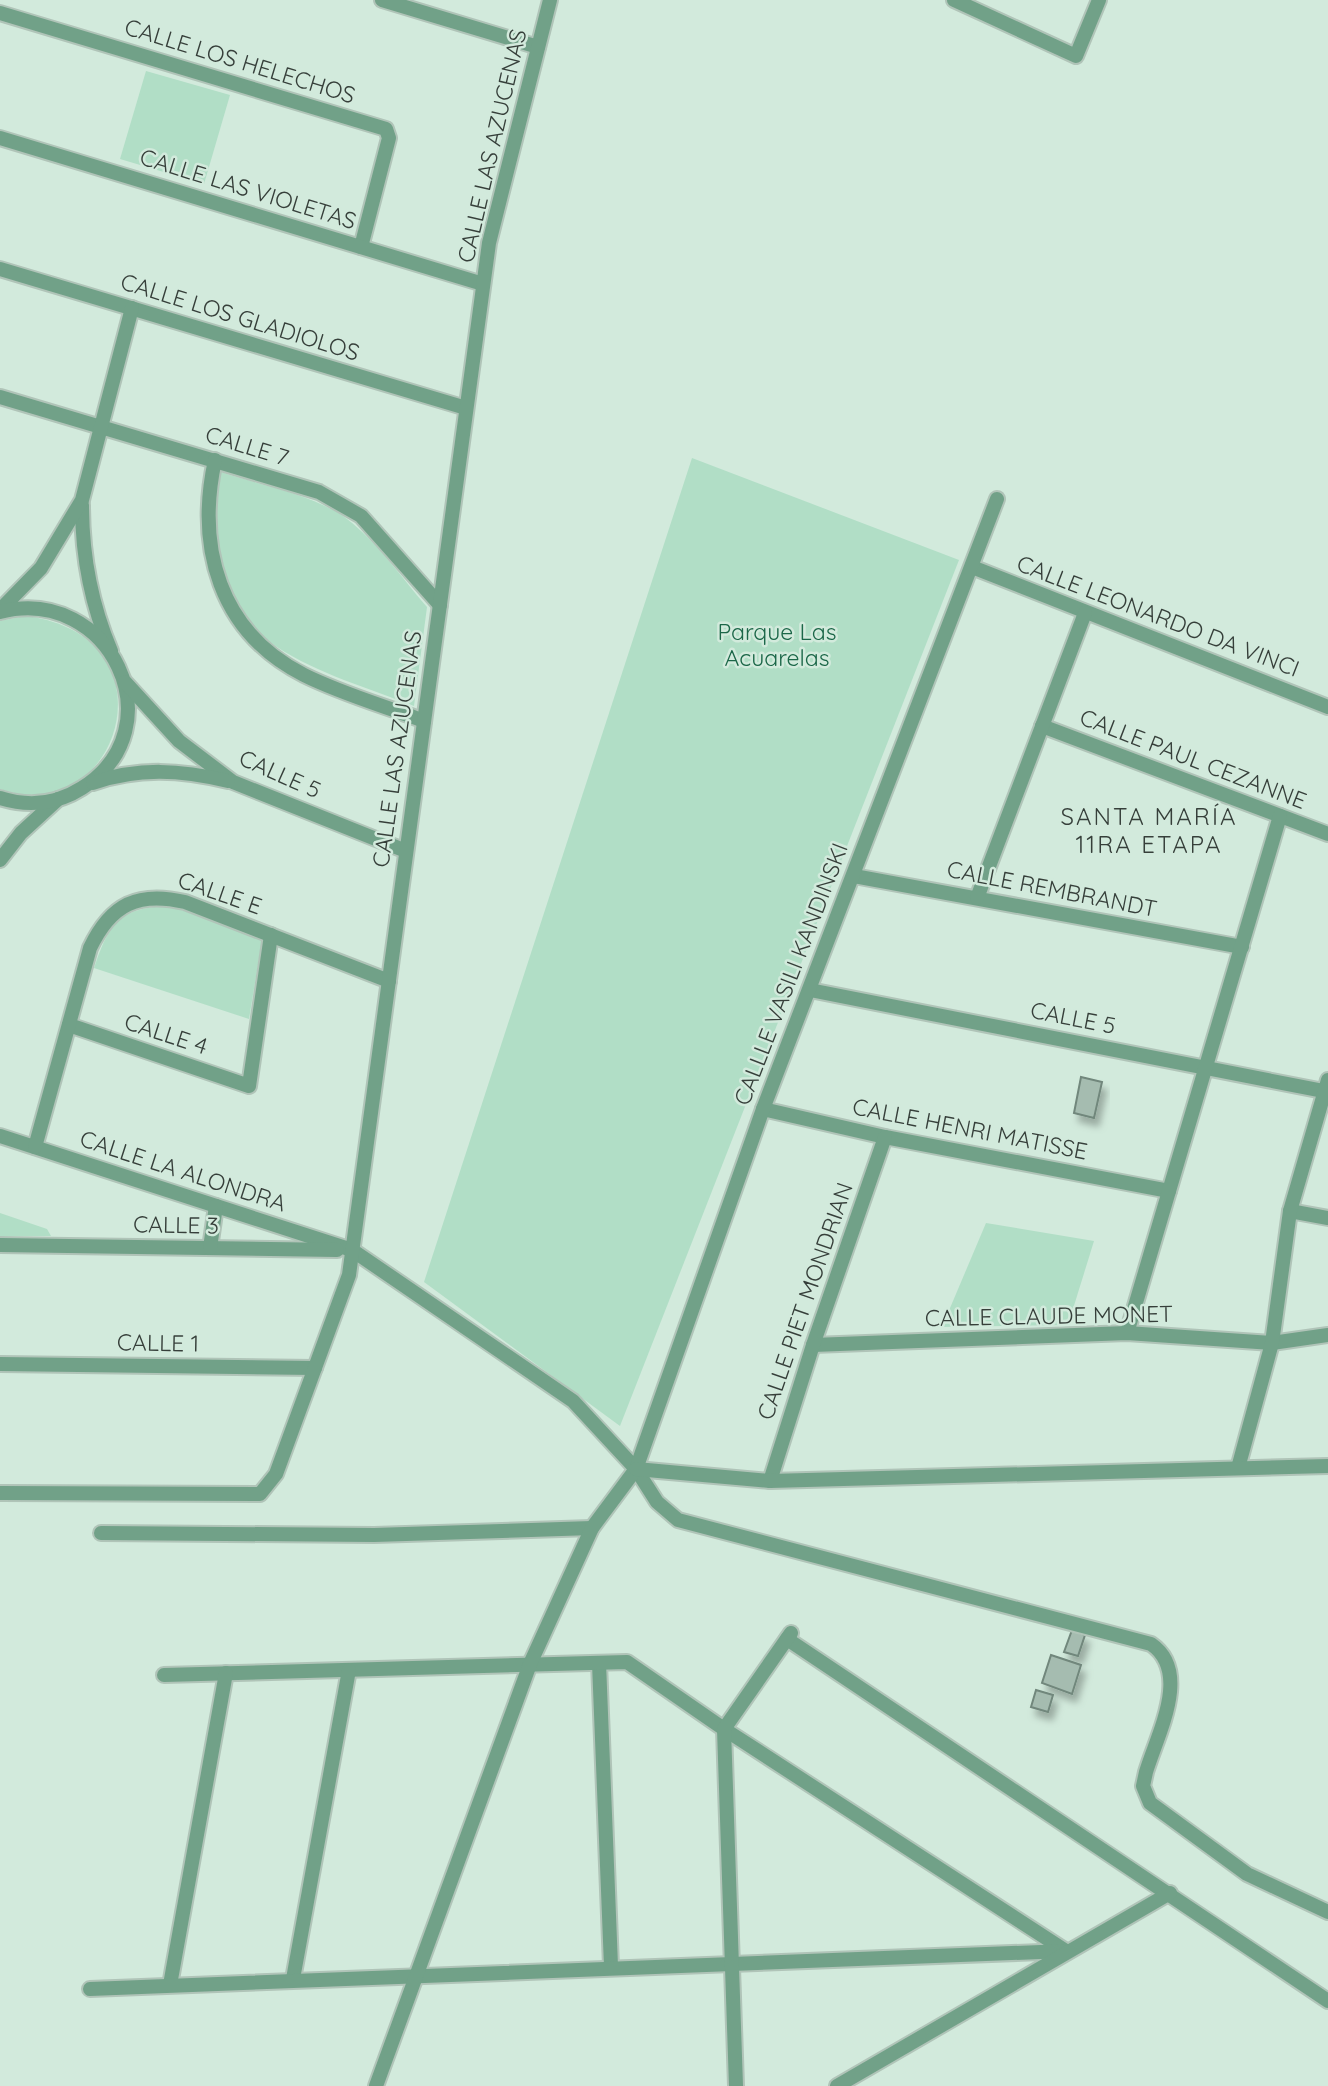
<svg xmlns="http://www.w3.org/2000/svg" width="1328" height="2086" viewBox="0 0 1328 2086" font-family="Quicksand,sans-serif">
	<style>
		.green { fill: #b1dec6 }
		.building { fill: #a5bcb0; stroke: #71877c; stroke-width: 2; filter: url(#shadow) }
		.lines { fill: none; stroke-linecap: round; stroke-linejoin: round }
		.minor-casing { stroke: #b0c4b8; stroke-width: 18 }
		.tertiary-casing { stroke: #b0c4b8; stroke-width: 18 }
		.minor { stroke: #71a188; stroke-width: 14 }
		.tertiary { stroke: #71a188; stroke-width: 14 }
		.labels { text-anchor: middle; stroke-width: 5; stroke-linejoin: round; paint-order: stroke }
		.street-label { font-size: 23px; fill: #363f3a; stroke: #d2eadc }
		.park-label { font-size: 23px; fill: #1b6748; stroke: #d2eadc }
		.neighbourhood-label { font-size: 24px; letter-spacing: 2px; fill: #363f3a; stroke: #d2eadc }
	</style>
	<defs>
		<filter id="shadow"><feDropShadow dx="4.5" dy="8" stdDeviation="3.5" flood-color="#0004"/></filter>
	</defs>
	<rect width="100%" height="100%" fill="#d2eadc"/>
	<!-- green -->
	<g class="green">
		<polygon points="146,71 230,95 204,184 120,159"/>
		<polygon points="692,458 959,560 620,1426 424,1282"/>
		<path d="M 221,472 C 259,485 316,495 347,519 C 378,543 402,578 427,607 L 414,706 C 369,688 318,674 277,647 C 239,622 212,559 215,515 C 216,501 219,486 221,472 Z"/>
		<path d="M 25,616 C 179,634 121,831 0,789 L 0,621 Z"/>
		<path d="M 171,906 L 262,940 L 249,1019 L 94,968 C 109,922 121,907 171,906 Z"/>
		<polygon points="0,1213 47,1229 51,1236 0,1236"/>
		<polygon points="986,1223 1094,1241 1068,1325 942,1327"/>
	</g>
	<!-- building -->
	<g class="building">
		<polygon points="1081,1077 1102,1082 1094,1118 1074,1113"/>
		<polygon points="1072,1630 1085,1635 1078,1656 1064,1652"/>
		<polygon points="1051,1655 1081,1665 1072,1694 1042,1683"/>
		<polygon points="1036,1690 1053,1695 1048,1712 1031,1707"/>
	</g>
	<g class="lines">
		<defs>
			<g id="minor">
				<polyline points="382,0 538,47"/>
				<polyline points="954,0 1076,56 1099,0"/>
				<polyline points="0,13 386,129 389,138 361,247"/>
				<polyline points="0,138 483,284"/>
				<polyline points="0,269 466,408"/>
				<polyline points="0,397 319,492 361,516 440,605"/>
				<path d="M 215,460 C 196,547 219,632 304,675 C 342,694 385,706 424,721"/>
				<path d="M 82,505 C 82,557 91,604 111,651"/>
				<polyline points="972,567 1328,707"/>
				<polyline points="0,610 41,568 82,500 132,308"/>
				<polyline points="1042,726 1328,834"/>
				<polyline points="0,860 21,833 58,799"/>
				<polyline points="854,876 1242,947"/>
				<polyline points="977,898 1085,613"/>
				<polyline points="810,990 1328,1092"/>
				<polyline points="69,1025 249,1086 271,935"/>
				<polyline points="763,1109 885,1137 1169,1191"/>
				<path d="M 0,1136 L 352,1250 L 573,1401 L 636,1469 L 657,1502 L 678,1520 L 1151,1644 C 1192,1672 1157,1735 1146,1772 L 1143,1786 L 1150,1803 L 1247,1874 L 1328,1912"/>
				<path d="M 35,1147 L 90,948 C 111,904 138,891 185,902 L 389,981"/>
				<polyline points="1290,1211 1328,1218"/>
				<polyline points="0,1245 337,1250"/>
				<polyline points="210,1248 216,1206"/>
				<polyline points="1127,1333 1280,816"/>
				<polyline points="813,1345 1127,1333 1272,1343 1328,1335"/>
				<polyline points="0,1364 315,1368"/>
				<polyline points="1238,1468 1272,1343 1290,1211 1328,1080"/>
				<polyline points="770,1481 813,1345 885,1137"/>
				<polyline points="101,1533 374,1535 592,1528"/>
				<polyline points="787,1639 1328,2001"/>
				<polyline points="599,1663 611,1966"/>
				<polyline points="164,1675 627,1662 724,1729 1066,1951"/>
				<polyline points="293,1979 349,1670"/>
				<polyline points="170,1985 226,1673"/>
				<polyline points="90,1989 1066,1951"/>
				<polyline points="376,2086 530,1664 592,1528 636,1469 763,1109 997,499"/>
				<polyline points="736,2086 724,1729 791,1633"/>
				<polyline points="837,2086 1170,1893"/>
			</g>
			<g id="tertiary">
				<path d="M 0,612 C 110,584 178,728 82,788 C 57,804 28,807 0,798"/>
				<polyline points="125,682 179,741 233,782 406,851"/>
				<path d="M 93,783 C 139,767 181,770 228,781"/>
				<polyline points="636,1469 770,1481 1328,1466"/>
				<polyline points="0,1493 260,1494 276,1474 349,1275 489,243 550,0"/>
			</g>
		</defs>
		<!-- minor casing -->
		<use href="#minor" class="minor-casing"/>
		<!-- tertiary casing -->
		<use href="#tertiary" class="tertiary-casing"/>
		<!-- minor -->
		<use href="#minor" class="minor"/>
		<!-- tertiary -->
		<use href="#tertiary" class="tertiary"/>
	</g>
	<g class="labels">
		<!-- street labels -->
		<g class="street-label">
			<text transform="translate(240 61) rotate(17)" y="8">CALLE LOS HELECHOS</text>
			<text transform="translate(492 146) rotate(-77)" y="8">CALLE LAS AZUCENAS</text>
			<text transform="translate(248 189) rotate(17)" y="8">CALLE LAS VIOLETAS</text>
			<text transform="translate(240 317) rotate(17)" y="8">CALLE LOS GLADIOLOS</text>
			<text transform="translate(247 446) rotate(17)" y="8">CALLE 7</text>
			<text transform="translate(1158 616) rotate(21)" y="8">CALLE LEONARDO DA VINCI</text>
			<text transform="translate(397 749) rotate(-82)" y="8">CALLE LAS AZUCENAS</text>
			<text transform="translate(1193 759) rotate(21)" y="8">CALLE PAUL CEZANNE</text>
			<text transform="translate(280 774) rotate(24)" y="8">CALLE 5</text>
			<text transform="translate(1052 889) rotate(11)" y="8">CALLE REMBRANDT</text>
			<text transform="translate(220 893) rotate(19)" y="8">CALLE E</text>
			<text transform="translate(791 974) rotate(-69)" y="8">CALLLE VASILI KANDINSKI</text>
			<text transform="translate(1073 1018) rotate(11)" y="8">CALLE 5</text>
			<text transform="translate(166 1034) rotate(18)" y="8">CALLE 4</text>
			<text transform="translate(970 1129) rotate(11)" y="8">CALLE HENRI MATISSE</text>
			<text transform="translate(183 1171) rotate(18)" y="8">CALLE LA ALONDRA</text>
			<text transform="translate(176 1225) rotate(1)" y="8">CALLE 3</text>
			<text transform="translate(805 1301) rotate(-71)" y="8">CALLE PIET MONDRIAN</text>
			<text transform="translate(1049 1316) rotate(-1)" y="8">CALLE CLAUDE MONET</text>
			<text transform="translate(158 1343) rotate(1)" y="8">CALLE 1</text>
		</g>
		<!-- park labels -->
		<g class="park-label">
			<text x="777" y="640">Parque Las<tspan x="777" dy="26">Acuarelas</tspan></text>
		</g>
		<!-- neighbourhood labels -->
		<g class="neighbourhood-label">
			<text x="1149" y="825">SANTA MARÍA<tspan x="1149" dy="28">11RA ETAPA</tspan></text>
		</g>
	</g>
</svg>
